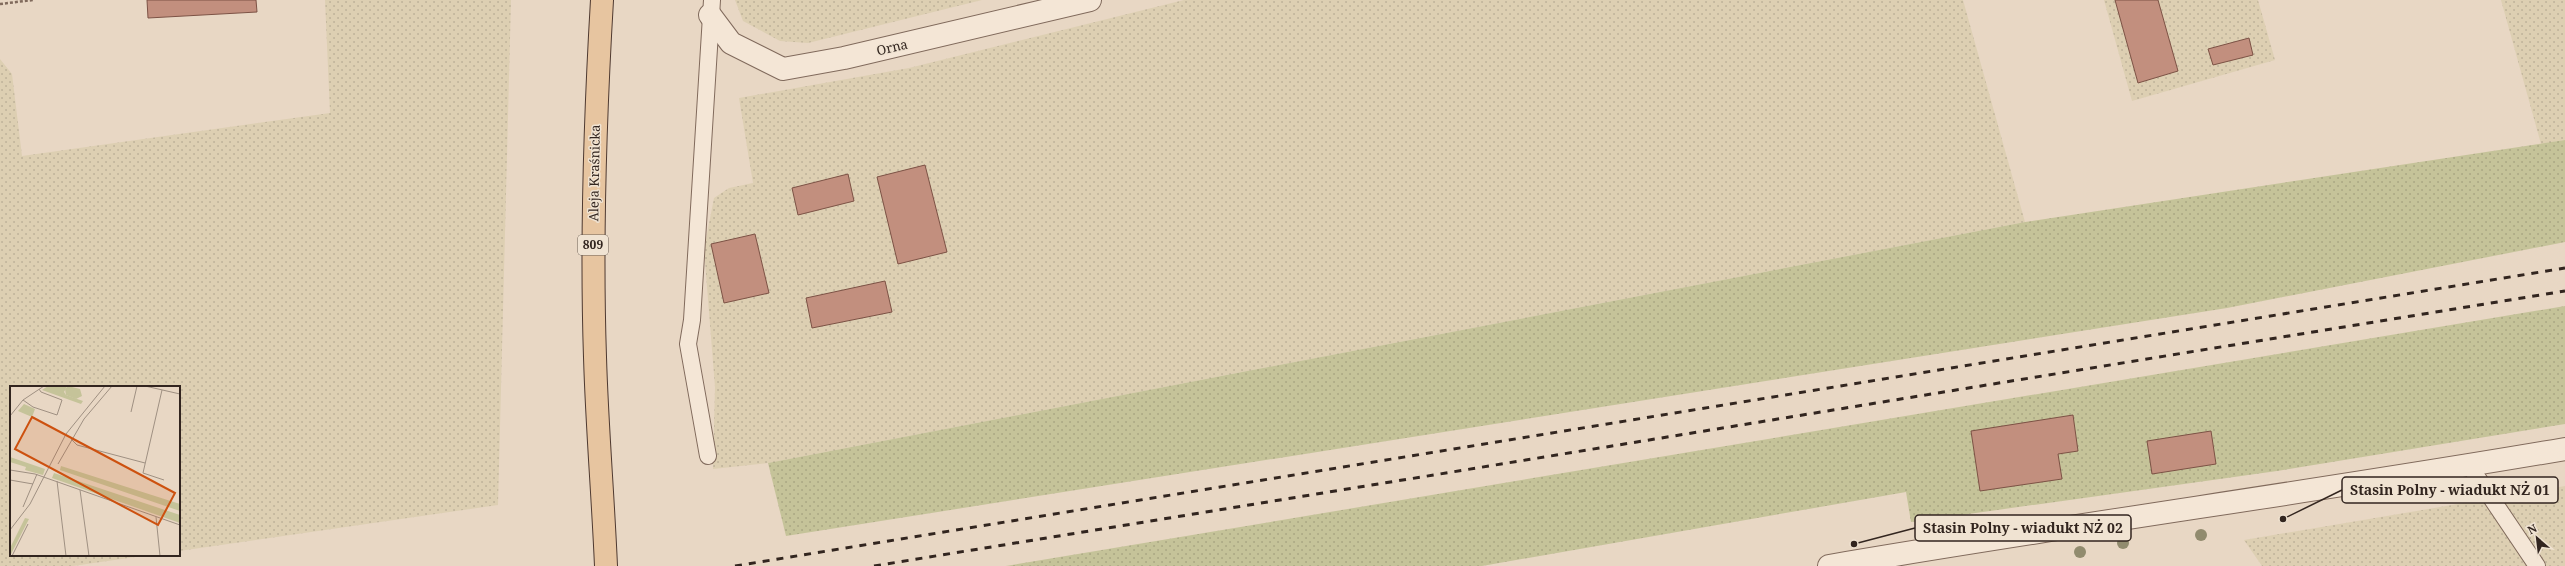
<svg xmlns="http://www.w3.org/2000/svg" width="2565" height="566" viewBox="0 0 2565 566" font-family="'Noto Serif',serif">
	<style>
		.farmland { fill: url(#farmland-dots) }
		.grass { fill: url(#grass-dots) }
		.building { fill: #c28f7e; stroke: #7c5245 }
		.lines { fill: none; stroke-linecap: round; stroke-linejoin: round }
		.lane-casing { stroke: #806a5c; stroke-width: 18 }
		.street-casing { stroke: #806a5c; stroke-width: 24 }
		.primary-casing { stroke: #4e3930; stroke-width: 24 }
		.path { stroke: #806a5c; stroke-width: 2.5; stroke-dasharray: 3 2; stroke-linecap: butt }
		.lane { stroke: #f4e6d6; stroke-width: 16 }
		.street { stroke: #f4e6d6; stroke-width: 22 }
		.primary { stroke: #e7c5a0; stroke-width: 22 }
		.rail { stroke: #32251f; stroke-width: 3; stroke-dasharray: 7 7; stroke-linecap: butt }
		.tree { fill: #918b6e }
		.labels { text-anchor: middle; stroke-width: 3; stroke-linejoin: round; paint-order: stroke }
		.shield { fill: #f0e3d2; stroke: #6b5e55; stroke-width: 1 }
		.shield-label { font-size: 12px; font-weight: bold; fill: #32251f }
		.street-label { font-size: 13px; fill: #32251f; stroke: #f0e3d2 }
		.inset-road { fill: none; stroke: #9f9082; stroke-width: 1 }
		.view { fill: #cd510f; fill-opacity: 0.15; stroke: #cd510f; stroke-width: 2 }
		.inset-edge { fill: none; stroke: #32251f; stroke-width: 2 }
		.leader { fill: none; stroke: #32251f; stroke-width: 1.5 }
		.callout-dot { fill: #32251f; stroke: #f0e3d2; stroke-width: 1.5 }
		.callout { fill: #f0e3d2; stroke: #32251f; stroke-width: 1.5 }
		.callout-label { font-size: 14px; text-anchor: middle; font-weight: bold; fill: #32251f }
	</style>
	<defs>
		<pattern id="farmland-dots" width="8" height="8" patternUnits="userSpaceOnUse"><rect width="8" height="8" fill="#ddcfb2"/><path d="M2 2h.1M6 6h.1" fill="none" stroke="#beb299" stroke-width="1.8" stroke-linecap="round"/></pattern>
		<pattern id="grass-dots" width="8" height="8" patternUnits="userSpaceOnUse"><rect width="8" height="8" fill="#c5c399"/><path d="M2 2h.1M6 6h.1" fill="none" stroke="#aaa783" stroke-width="1.8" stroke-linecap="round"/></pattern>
	</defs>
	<rect width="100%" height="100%" fill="#e8d7c4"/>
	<!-- farmland -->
	<g class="farmland">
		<polygon points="325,0 511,0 498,505 179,551 179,387 11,387 11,555 149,555 73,566 0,566 0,59 12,74 22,156 330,113"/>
		<polygon points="735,0 982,0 808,43 780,41 743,21"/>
		<polygon points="1184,0 1963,0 2025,222 768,463 713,469 715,387 704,249 714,198 729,188 753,183 739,98 909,68"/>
		<polygon points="2104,0 2258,0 2275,60 2132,101"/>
		<polygon points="2501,0 2565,0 2565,140 2541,144"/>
		<polygon points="2565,486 2565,566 2262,566 2244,540"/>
	</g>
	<!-- grass -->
	<g class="grass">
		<polygon points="2565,140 2565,242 2227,308 786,536 768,463 2025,222"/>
		<polygon points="2565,306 2565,424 2277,471 1911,522 1906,492 1482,566 1006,566"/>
	</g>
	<!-- building -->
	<g class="building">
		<polygon points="147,0 256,0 257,12 148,18"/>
		<polygon points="2115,0 2158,0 2178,71 2138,83"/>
		<polygon points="2249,38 2253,55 2213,65 2208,49"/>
		<polygon points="925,165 947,252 898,264 877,177"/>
		<polygon points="848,174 854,201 798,215 792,188"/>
		<polygon points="755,234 769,293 724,303 711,244"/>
		<polygon points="885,281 892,312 812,328 806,298"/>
		<polygon points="2073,415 2078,451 2058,454 2062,479 1980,491 1971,431"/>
		<polygon points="2211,431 2216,464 2152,474 2147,441"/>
	</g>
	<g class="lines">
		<defs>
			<g id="lane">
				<polyline points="708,456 688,344 692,320 712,0"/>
				<polyline points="2469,465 2537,566"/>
			</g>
			<g id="street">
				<polyline points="710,15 731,43 783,69 844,58 1090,0"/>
				<path d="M 1829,566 C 2074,524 2320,491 2565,449"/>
			</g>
			<path id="primary" d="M 602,0 C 595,119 591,238 595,357 C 597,427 603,496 606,566"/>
		</defs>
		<!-- lane casing -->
		<use href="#lane" class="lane-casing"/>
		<!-- street casing -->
		<use href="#street" class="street-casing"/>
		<!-- primary casing -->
		<use href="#primary" class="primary-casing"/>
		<!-- path -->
		<polyline class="path" points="0,4 33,0"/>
		<!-- lane -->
		<use href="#lane" class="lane"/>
		<!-- street -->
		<use href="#street" class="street"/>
		<!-- primary -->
		<use href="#primary" class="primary"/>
		<!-- rail -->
		<g class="rail">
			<polyline points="735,566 2565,268"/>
			<polyline points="874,566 2565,291"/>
		</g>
	</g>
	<!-- trees -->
	<g class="tree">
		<circle cx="2201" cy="535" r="6"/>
		<circle cx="2123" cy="543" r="6"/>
		<circle cx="2080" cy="552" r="6"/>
	</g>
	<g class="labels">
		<!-- shield labels -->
		<rect class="shield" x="578" y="235" width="30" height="20" rx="3"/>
		<g class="shield-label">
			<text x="593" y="249">809</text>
		</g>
		<!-- street labels -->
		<g class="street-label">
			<text transform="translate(892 47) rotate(-13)" y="5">Orna</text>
			<text transform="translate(594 173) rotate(-89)" y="5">Aleja Kraśnicka</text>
		</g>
	</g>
	<!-- overview -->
	<g transform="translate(10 386)">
		<rect width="170" height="170" fill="#e8d7c4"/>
		<path d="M 38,0 L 57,0 L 54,6 L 56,9 L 73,15 L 71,18 L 32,4 ZM 14,18 L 25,23 L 22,31 L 8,25 ZM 0,71 L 35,83 L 33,89 L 15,84 L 16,81 L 0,76 ZM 51,80 L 170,118 L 170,125 L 50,84 ZM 44,87 L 170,129 L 170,137 L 42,92 ZM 15,132 L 19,133 L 0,170 L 0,162 Z" fill="#c5c399"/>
		<path d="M 58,0 L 70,3 L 72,10 L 66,13 L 56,9 L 55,3 Z" fill="#c5c399"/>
		<path class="inset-road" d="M 135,0 L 170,8M 152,4 L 133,87 L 154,94M 13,14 L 23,21 L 47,29 L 52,14 L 31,6 L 29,3M 121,26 L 127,0M 0,30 L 13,14 L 34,0M 61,53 L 67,59 L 135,77M 48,78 L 74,33 L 102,0M 0,84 L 25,88 L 170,139M 0,94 L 23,98M 47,95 L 56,170M 70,104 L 79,170M 13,121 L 27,88M 146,131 L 150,170M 0,144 L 20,118 L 56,48 L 95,0M 2,170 L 18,138"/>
		<path class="view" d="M 22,31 L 165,107 L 148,139 L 5,63 Z"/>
		<rect width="170" height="170" class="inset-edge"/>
	</g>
	<!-- callouts -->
	<path class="leader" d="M2283 519L2342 490M1854 544L1915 528"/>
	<g class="callout-dot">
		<circle cx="2283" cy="519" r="4"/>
		<circle cx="1854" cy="544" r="4"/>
	</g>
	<g class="callout">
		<rect x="2342" y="477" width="216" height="26" rx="4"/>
		<rect x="1915" y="515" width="216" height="26" rx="4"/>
	</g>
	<g class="callout-label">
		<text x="2450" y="495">Stasin Polny - wiadukt NŻ 01</text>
		<text x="2023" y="533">Stasin Polny - wiadukt NŻ 02</text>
	</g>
	<!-- north arrow -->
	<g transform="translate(2537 538) rotate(332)" stroke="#f0e3d2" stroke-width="3" paint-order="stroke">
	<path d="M0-3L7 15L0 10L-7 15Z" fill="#32251f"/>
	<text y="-6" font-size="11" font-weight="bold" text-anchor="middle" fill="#32251f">N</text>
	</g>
</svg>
